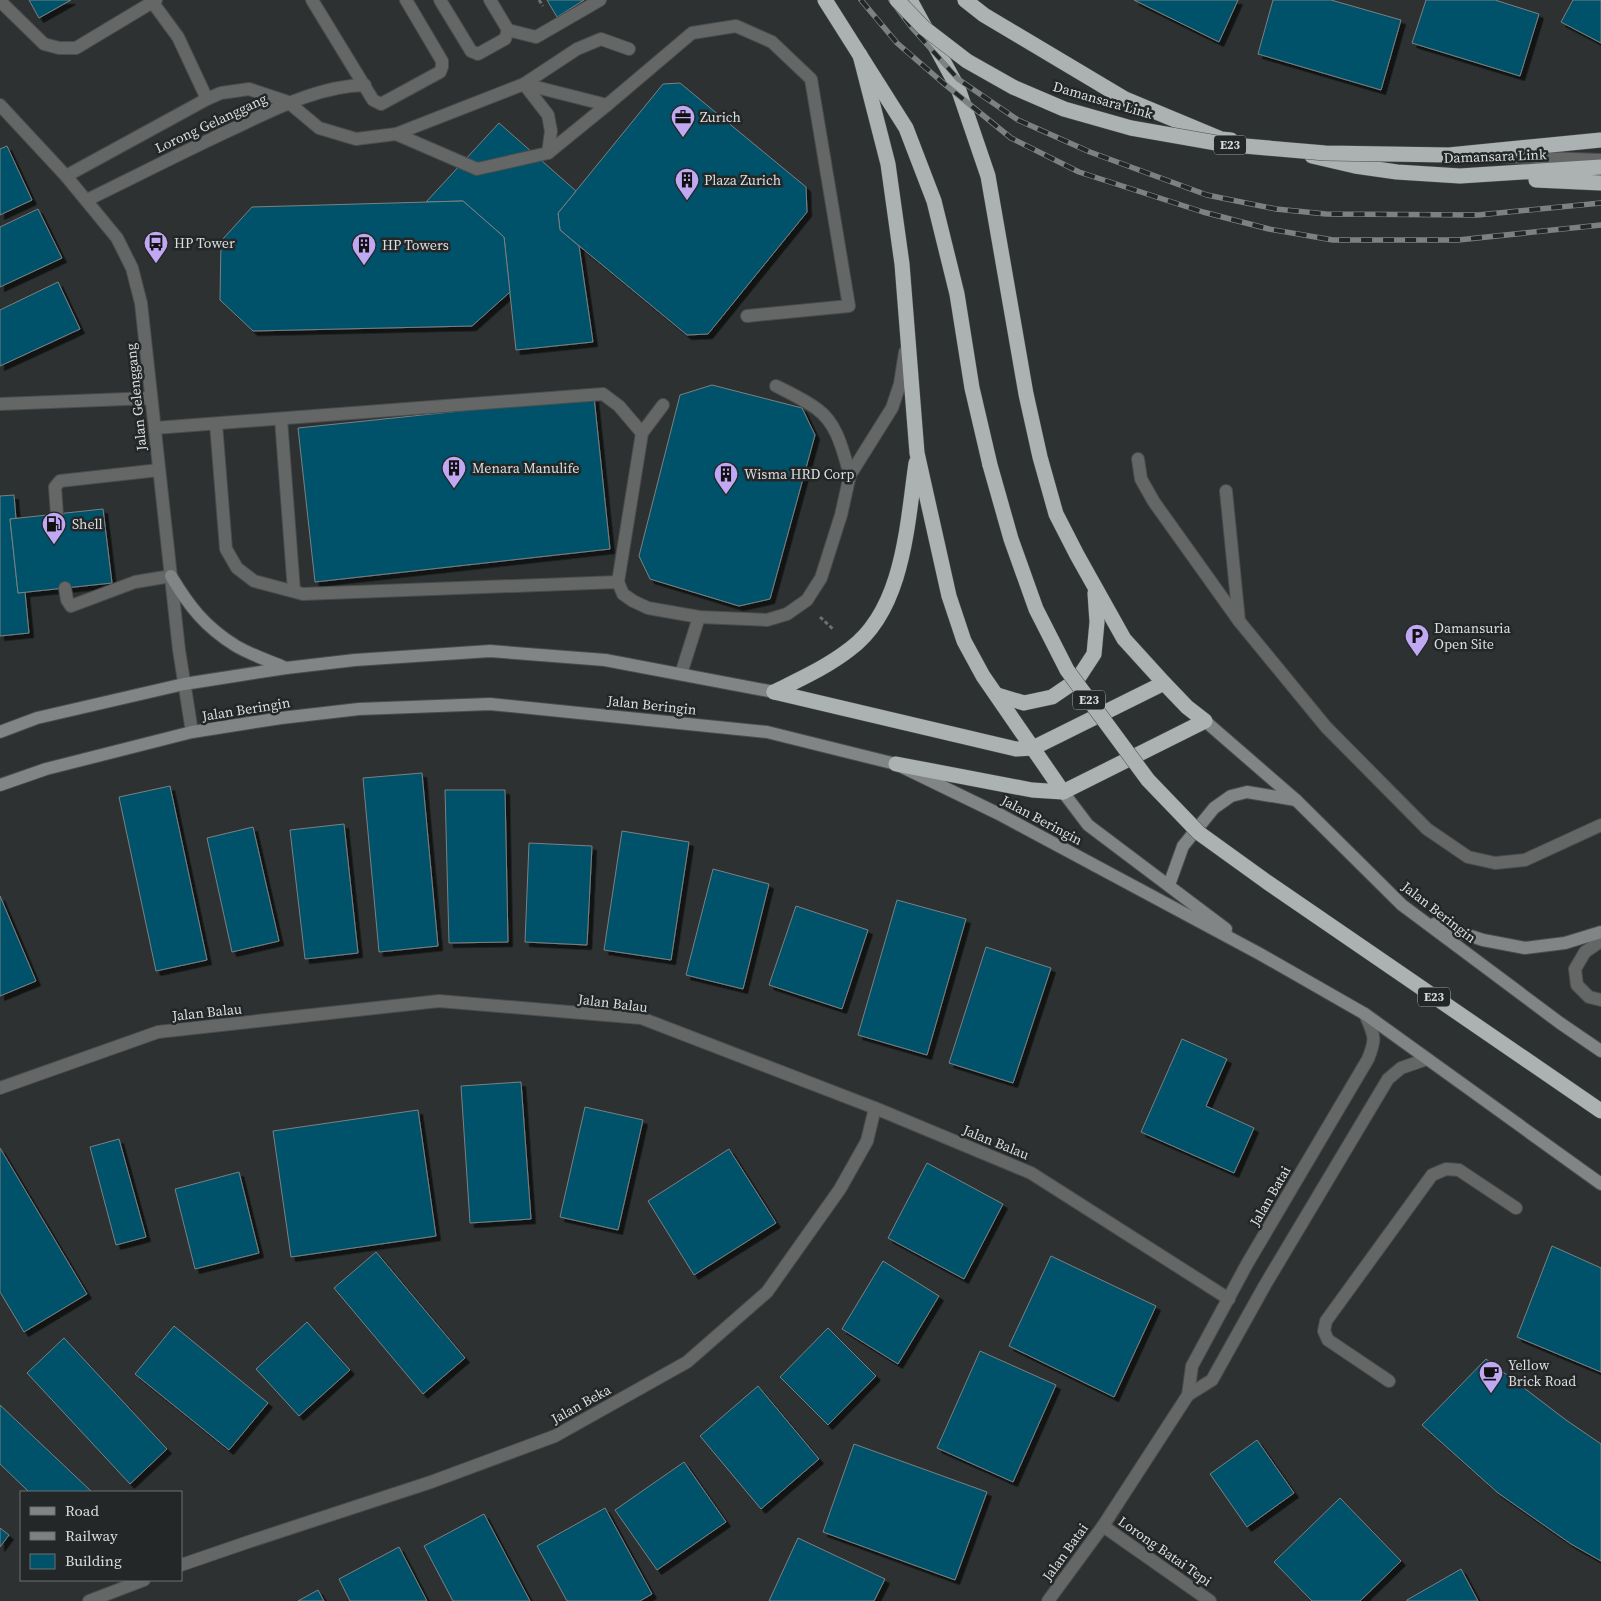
<svg xmlns="http://www.w3.org/2000/svg" width="1601" height="1601" viewBox="0 0 1601 1601" font-family="'Source Serif 4',serif">
	<style>
		.building { fill: #00516a; stroke: #7c8081; filter: url(#shadow) }
		.lines { fill: none; stroke-linecap: round; stroke-linejoin: round }
		.lane-casing { stroke: #494d4d; stroke-width: 14 }
		.street-casing { stroke: #494d4d; stroke-width: 14 }
		.secondary-casing { stroke: #494d4d; stroke-width: 14 }
		.highway-casing { stroke: #494d4d; stroke-width: 16 }
		.path { stroke: #6c7070; stroke-width: 3; stroke-dasharray: 4 2.5; stroke-linecap: butt }
		.lane { stroke: #646766; stroke-width: 12 }
		.street { stroke: #646766; stroke-width: 12 }
		.secondary { stroke: #828585; stroke-width: 12 }
		.highway { stroke: #acb1b1; stroke-width: 15 }
		.rail-casing { stroke: #7e8181; stroke-width: 5.5 }
		.rail { stroke: #232727; stroke-width: 4; stroke-dasharray: 11; stroke-linecap: butt }
		.highway-bridge-casing { stroke: #494d4d; stroke-width: 16; stroke-linecap: butt }
		.highway-bridge { stroke: #acb1b1; stroke-width: 15 }
		.labels { text-anchor: middle; stroke-width: 5; stroke-linejoin: round; paint-order: stroke }
		.shield { fill: #232727; stroke: #a4a7a7; stroke-width: 1 }
		.shield-label { font-size: 12px; font-weight: bold; fill: #dbdede }
		.street-label { font-size: 14px; fill: #dbdede; stroke: #232727 }
		.poi-label { font-size: 14px; fill: #dbdede; stroke: #232727; text-anchor: start }
	</style>
	<defs>
		<filter id="shadow"><feDropShadow dx="4.5" dy="4.5" stdDeviation="0" flood-color="#0009"/></filter>
	</defs>
	<rect width="100%" height="100%" fill="#2d3131"/>
	<!-- building -->
	<g class="building">
		<polygon points="29,0 71,0 39,18"/>
		<polygon points="547,0 584,0 557,17"/>
		<polygon points="1134,0 1238,0 1219,42"/>
		<polygon points="1273,0 1331,0 1401,20 1381,90 1258,54"/>
		<polygon points="1426,0 1495,0 1539,14 1520,76 1412,43"/>
		<polygon points="1573,0 1601,0 1601,43 1561,22"/>
		<polygon points="680,83 806,187 807,212 708,334 687,335 560,230 558,213 663,84"/>
		<polygon points="499,123 576,191 558,213 560,230 579,246 593,342 516,350 504,237 463,201 426,202"/>
		<polygon points="7,146 32,200 0,215 0,149"/>
		<polygon points="463,201 504,237 510,292 472,326 253,331 220,300 221,241 252,207"/>
		<polygon points="38,209 62,258 0,287 0,227"/>
		<polygon points="58,282 80,329 0,366 0,310"/>
		<polygon points="712,385 802,408 815,435 770,599 739,606 650,579 639,556 680,395"/>
		<polygon points="594,397 610,549 315,582 298,428"/>
		<polygon points="14,495 16,519 10,519 18,593 25,592 29,633 0,636 0,496"/>
		<polygon points="103,509 112,583 18,593 10,519"/>
		<polygon points="422,773 438,946 379,952 363,778"/>
		<polygon points="170,786 207,960 156,971 119,797"/>
		<polygon points="445,790 505,790 508,942 449,943"/>
		<polygon points="344,824 358,953 305,959 290,830"/>
		<polygon points="253,827 279,941 232,952 207,838"/>
		<polygon points="622,831 689,842 671,960 604,950"/>
		<polygon points="529,843 592,846 587,945 525,942"/>
		<polygon points="713,869 769,884 743,989 686,975"/>
		<polygon points="0,896 36,981 0,996"/>
		<polygon points="897,900 966,919 927,1055 858,1035"/>
		<polygon points="796,906 868,930 842,1009 769,985"/>
		<polygon points="986,947 1051,968 1013,1083 949,1063"/>
		<polygon points="1182,1039 1227,1059 1206,1106 1254,1128 1234,1173 1141,1132"/>
		<polygon points="521,1082 531,1219 470,1223 461,1086"/>
		<polygon points="585,1107 643,1120 618,1230 560,1217"/>
		<polygon points="418,1110 436,1236 291,1257 273,1131"/>
		<polygon points="119,1139 146,1237 116,1245 90,1147"/>
		<polygon points="0,1148 87,1294 24,1332 0,1292"/>
		<polygon points="729,1149 776,1223 694,1275 648,1201"/>
		<polygon points="927,1163 1003,1204 964,1279 888,1238"/>
		<polygon points="239,1172 259,1253 195,1269 175,1189"/>
		<polygon points="1552,1246 1601,1268 1601,1372 1517,1337"/>
		<polygon points="376,1252 465,1358 423,1394 334,1288"/>
		<polygon points="1051,1256 1156,1306 1114,1397 1009,1346"/>
		<polygon points="883,1261 939,1296 898,1364 842,1329"/>
		<polygon points="307,1322 350,1370 299,1416 256,1369"/>
		<polygon points="174,1326 268,1403 229,1450 135,1374"/>
		<polygon points="828,1328 876,1376 828,1425 780,1377"/>
		<polygon points="64,1338 167,1449 130,1484 27,1373"/>
		<polygon points="980,1351 1056,1385 1013,1482 937,1448"/>
		<polygon points="1486,1359 1566,1420 1601,1444 1601,1561 1571,1544 1498,1493 1422,1425"/>
		<polygon points="758,1386 819,1459 761,1509 700,1436"/>
		<polygon points="0,1405 92,1492 29,1492 0,1464"/>
		<polygon points="1257,1440 1294,1493 1247,1527 1210,1474"/>
		<polygon points="854,1444 987,1492 955,1580 823,1532"/>
		<polygon points="684,1462 726,1522 657,1570 615,1510"/>
		<polygon points="1340,1498 1401,1561 1360,1601 1312,1601 1274,1562"/>
		<polygon points="605,1508 652,1594 640,1601 567,1601 537,1546"/>
		<polygon points="484,1514 530,1601 453,1601 424,1546"/>
		<polygon points="0,1528 9,1535 0,1547"/>
		<polygon points="798,1538 885,1579 874,1601 769,1601"/>
		<polygon points="399,1547 427,1601 350,1601 339,1579"/>
		<polygon points="1461,1569 1478,1601 1407,1601 1407,1600"/>
		<polygon points="318,1590 324,1601 298,1601"/>
	</g>
	<g class="lines">
		<defs>
			<g id="lane">
				<polyline points="312,0 373,100 381,104 440,72 442,67 442,61 406,0"/>
				<polyline points="440,0 471,51 478,54 505,39 508,30 490,0"/>
				<polyline points="0,1 44,44 59,48 76,48 156,0"/>
				<polyline points="153,3 178,37 207,99"/>
				<polyline points="508,30 536,37 600,0"/>
				<polyline points="524,84 548,115 551,131 548,153 477,169 396,134 524,84 577,49 601,39 629,49"/>
				<polyline points="524,84 607,105"/>
				<polyline points="548,153 607,105 692,33 736,26 772,42 811,79 849,306 747,316"/>
				<polyline points="1491,156 1601,160"/>
				<polyline points="66,176 207,99 221,93 249,89 288,102 319,128 356,139 396,134"/>
				<path d="M 87,200 C 134,177 181,153 228,131 C 271,111 317,86 365,85"/>
				<path d="M 776,386 C 790,393 805,400 817,409 C 838,424 843,452 850,475"/>
				<polyline points="0,404 151,398"/>
				<polyline points="663,405 642,433 618,582 623,594 633,601 648,608 699,617 767,620 787,614 807,600 821,578 841,515 850,475 892,408 900,384 905,352"/>
				<polyline points="281,419 294,591"/>
				<polyline points="216,424 226,549 237,568 254,581 303,594 618,582"/>
				<polyline points="155,428 603,394 619,406 642,433"/>
				<polyline points="1138,459 1141,479 1154,502 1239,621 1226,491"/>
				<polyline points="57,515 55,487 60,481 159,470"/>
				<polyline points="65,588 67,600 71,606 135,582 171,576"/>
				<polyline points="1239,621 1326,727 1427,829 1468,857 1495,863 1525,860 1601,825"/>
				<polyline points="681,674 699,617"/>
				<polyline points="1389,1381 1328,1340 1324,1331 1326,1321 1432,1175 1446,1169 1459,1170 1516,1208"/>
			</g>
			<g id="street">
				<polyline points="0,105 66,176 117,238 132,268 141,303 179,650 192,732"/>
				<polyline points="1601,941 1585,952 1575,969 1577,985 1589,997 1601,1000"/>
				<polyline points="0,1088 158,1032 439,1001 641,1018 875,1108 1031,1173 1229,1299"/>
				<polyline points="1188,1395 1212,1380 1265,1285 1388,1079 1401,1068 1427,1059"/>
				<polyline points="1103,1526 1210,1601"/>
				<polyline points="181,1565 251,1541 431,1482 555,1436 687,1362 767,1292 840,1189 867,1141 875,1108"/>
				<polyline points="89,1601 144,1580"/>
				<path d="M 1048,1601 L 1103,1526 L 1188,1395 L 1192,1366 L 1247,1264 L 1368,1059 C 1377,1037 1374,1036 1365,1014"/>
			</g>
			<g id="secondary">
				<path d="M 171,576 C 189,606 205,627 236,646 C 251,655 270,661 286,668"/>
				<polyline points="1205,721 1296,800 1402,905 1560,1023 1601,1051"/>
				<polyline points="0,732 37,718 184,684 286,668 355,660 490,651 605,660 774,692"/>
				<polyline points="0,785 46,769 192,732 281,718 359,709 490,704 767,732 896,764 999,814 1260,954 1365,1014 1601,1184"/>
				<polyline points="1063,792 1088,825 1226,929"/>
				<polyline points="1169,885 1183,846 1214,808 1231,796 1247,792 1296,800"/>
				<polyline points="1434,924 1483,940 1525,948 1565,943 1601,932"/>
			</g>
			<g id="highway">
				<polyline points="825,0 906,128 934,201 957,294 972,388 990,465"/>
				<polyline points="965,0 984,15 1125,99 1221,139 1231,140"/>
				<polyline points="860,55 888,164 902,264 917,453 949,596 964,641 983,676 1063,792"/>
				<polyline points="1312,156 1355,166 1397,172 1460,176 1601,167"/>
				<polyline points="1536,180 1601,183"/>
				<polyline points="774,692 1016,749 1033,748 1164,683"/>
				<path d="M 774,692 C 800,679 827,667 850,649 C 904,609 907,524 916,463"/>
				<polyline points="997,695 1024,703 1052,697 1077,680 1094,654 1097,622 1095,593"/>
				<polyline points="896,764 1032,790 1063,792 1205,721 1187,707 1164,683 1124,639 1077,555 1056,514 1040,457 1026,394 988,176 958,88 910,0"/>
			</g>
		</defs>
		<!-- lane casing -->
		<use href="#lane" class="lane-casing"/>
		<!-- street casing -->
		<use href="#street" class="street-casing"/>
		<!-- secondary casing -->
		<use href="#secondary" class="secondary-casing"/>
		<!-- highway casing -->
		<use href="#highway" class="highway-casing"/>
		<!-- path -->
		<g class="path">
			<polyline points="539,0 543,6"/>
			<polyline points="820,617 834,630"/>
		</g>
		<!-- lane -->
		<use href="#lane" class="lane"/>
		<!-- street -->
		<use href="#street" class="street"/>
		<!-- secondary -->
		<use href="#secondary" class="secondary"/>
		<!-- highway -->
		<use href="#highway" class="highway"/>
		<defs>
			<g id="rail">
				<polyline points="861,0 897,43 942,82 1011,138 1079,172 1203,212 1269,229 1333,240 1458,240 1601,225"/>
				<polyline points="891,0 913,29 958,79 1018,120 1090,152 1207,195 1276,209 1326,214 1478,215 1601,203"/>
			</g>
		</defs>
		<!-- rail casing -->
		<use href="#rail" class="rail-casing"/>
		<!-- rail -->
		<use href="#rail" class="rail"/>
		<defs>
			<g id="highway-bridge">
				<polyline points="897,0 924,28 967,61 1013,87 1064,109 1131,128 1222,144 1325,153 1449,155 1601,140"/>
				<polyline points="990,465 1011,539 1036,609 1067,670 1148,780 1199,833 1267,882 1601,1111"/>
			</g>
		</defs>
		<!-- highway-bridge casing -->
		<use href="#highway-bridge" class="highway-bridge-casing"/>
		<!-- highway-bridge -->
		<use href="#highway-bridge" class="highway-bridge"/>
	</g>
	<!-- icons -->
	<defs>
		<symbol id="office-pin" viewBox="-11 -11 22 30"><path d="M0 17L-7.5 6A9.5 9.5 0 1 1 7.5 6Z" fill="#c1a8f3" stroke="#232727"/><path d="M-6-3h4V-5.5h4V-3h4V5H-6ZM-1-4.5V-3h2v-1.5ZM-6 0V1H6V0Z" fill="#111"/></symbol>
		<symbol id="building-pin" viewBox="-11 -11 22 30"><path d="M0 17L-7.5 6A9.5 9.5 0 1 1 7.5 6Z" fill="#c1a8f3" stroke="#232727"/><path d="M-4-6H4V6H1V3H-1V6H-4ZM-2.5-4.3h1.7v1.8h-1.7ZM.8-4.3h1.7v1.8H.8ZM-2.5-1h1.7V.8h-1.7ZM.8-1h1.7V.8H.8Z" fill="#111"/></symbol>
		<symbol id="bus-pin" viewBox="-11 -11 22 30"><path d="M0 17L-7.5 6A9.5 9.5 0 1 1 7.5 6Z" fill="#c1a8f3" stroke="#232727"/><path d="M-5-6H5V4H4V6H2V4H-2V6H-4V4H-5ZM-3.5-4V0h7V-4ZM-3.5 1.2v1.5H-2V1.2ZM2 1.2v1.5H3.5V1.2Z" fill="#111"/></symbol>
		<symbol id="fuel-pin" viewBox="-11 -11 22 30"><path d="M0 17L-7.5 6A9.5 9.5 0 1 1 7.5 6Z" fill="#c1a8f3" stroke="#232727"/><path d="M-5.5-6h7V0h2V4h1.3V-2.5L3-4.5l.8-.8L6-3V5H2.5V1h-1V6h-7ZM-4.2-4.7v3.2H.2V-4.7Z" fill="#111"/></symbol>
		<symbol id="parking-pin" viewBox="-11 -11 22 30"><path d="M0 17L-7.5 6A9.5 9.5 0 1 1 7.5 6Z" fill="#c1a8f3" stroke="#232727"/><path d="M-3.5-5.5H1a3.5 3.5 0 0 1 0 7H-1V5.5H-3.5ZM-1-3.4V-.6H.8a1.4 1.4 0 0 0 0-2.8Z" fill="#111"/></symbol>
		<symbol id="cafe-pin" viewBox="-11 -11 22 30"><path d="M0 17L-7.5 6A9.5 9.5 0 1 1 7.5 6Z" fill="#c1a8f3" stroke="#232727"/><path d="M-5.5-4.5H6V0H3Q3 3.5 0 3.5H-2.5Q-5.5 3.5-5.5 0ZM3-3.2v2h1.7v-2ZM-6 4.5H4V6H-6Z" fill="#111"/></symbol>
	</defs>
	<g fill-rule="evenodd">
		<use href="#office-pin" x="669" y="103" width="28" height="38"/>
		<use href="#building-pin" x="673" y="166" width="28" height="38"/>
		<use href="#bus-pin" x="142" y="229" width="28" height="38"/>
		<use href="#building-pin" x="350" y="231" width="28" height="38"/>
		<use href="#building-pin" x="440" y="454" width="28" height="38"/>
		<use href="#building-pin" x="712" y="460" width="28" height="38"/>
		<use href="#fuel-pin" x="40" y="510" width="28" height="38"/>
		<use href="#parking-pin" x="1403" y="622" width="28" height="38"/>
		<use href="#cafe-pin" x="1477" y="1359" width="28" height="38"/>
	</g>
	<g class="labels">
		<!-- shield labels -->
		<g class="shield">
			<rect x="1214" y="135.5" width="32" height="19" rx="4"/>
			<rect x="1073" y="690.5" width="32" height="19" rx="4"/>
			<rect x="1418" y="987.5" width="32" height="19" rx="4"/>
		</g>
		<g class="shield-label">
			<text x="1230" y="149">E23</text>
			<text x="1089" y="704">E23</text>
			<text x="1434" y="1001">E23</text>
		</g>
		<!-- street labels -->
		<g class="street-label">
			<text transform="translate(1103 100) rotate(16)" y="5">Damansara Link</text>
			<text transform="translate(211 123) rotate(-25)" y="5">Lorong Gelanggang</text>
			<text transform="translate(1495 156) rotate(-2)" y="5">Damansara Link</text>
			<text transform="translate(136 397) rotate(-96)" y="5">Jalan Gelenggang</text>
			<text transform="translate(652 705) rotate(6)" y="5">Jalan Beringin</text>
			<text transform="translate(246 709) rotate(-9)" y="5">Jalan Beringin</text>
			<text transform="translate(1042 820) rotate(28)" y="5">Jalan Beringin</text>
			<text transform="translate(1439 912) rotate(38)" y="5">Jalan Beringin</text>
			<text transform="translate(613 1003) rotate(7)" y="5">Jalan Balau</text>
			<text transform="translate(207 1012) rotate(-6)" y="5">Jalan Balau</text>
			<text transform="translate(996 1142) rotate(22)" y="5">Jalan Balau</text>
			<text transform="translate(1270 1196) rotate(-60)" y="5">Jalan Batai</text>
			<text transform="translate(581 1404) rotate(-29)" y="5">Jalan Beka</text>
			<text transform="translate(1165 1551) rotate(35)" y="5">Lorong Batai Tepi</text>
			<text transform="translate(1065 1552) rotate(-54)" y="5">Jalan Batai</text>
		</g>
		<!-- poi labels -->
		<g class="poi-label">
			<text x="700" y="122">Zurich</text>
			<text x="704" y="185">Plaza Zurich</text>
			<text x="174" y="248">HP Tower</text>
			<text x="382" y="250">HP Towers</text>
			<text x="472" y="473">Menara Manulife</text>
			<text x="744" y="479">Wisma HRD Corp</text>
			<text x="72" y="529">Shell</text>
			<text x="1434" y="633">Damansuria<tspan x="1434" dy="16">Open Site</tspan></text>
			<text x="1508" y="1370">Yellow<tspan x="1508" dy="16">Brick Road</tspan></text>
		</g>
	</g>
	<!-- legend -->
	<rect x="20" y="1491" width="162" height="90" fill="#232727" stroke="#6d7070"/>
	<rect x="30" y="1507" width="25" height="8" fill="#828585" stroke="#6d7070"/>
	<text x="65" y="1516" font-size="15" fill="#dbdede">Road</text>
	<rect x="30" y="1532" width="25" height="8" fill="#7e8181" stroke="#6d7070"/>
	<text x="65" y="1541" font-size="15" fill="#dbdede">Railway</text>
	<rect x="30" y="1554" width="25" height="15" fill="#00516a" stroke="#6d7070"/>
	<text x="65" y="1566" font-size="15" fill="#dbdede">Building</text>
</svg>
